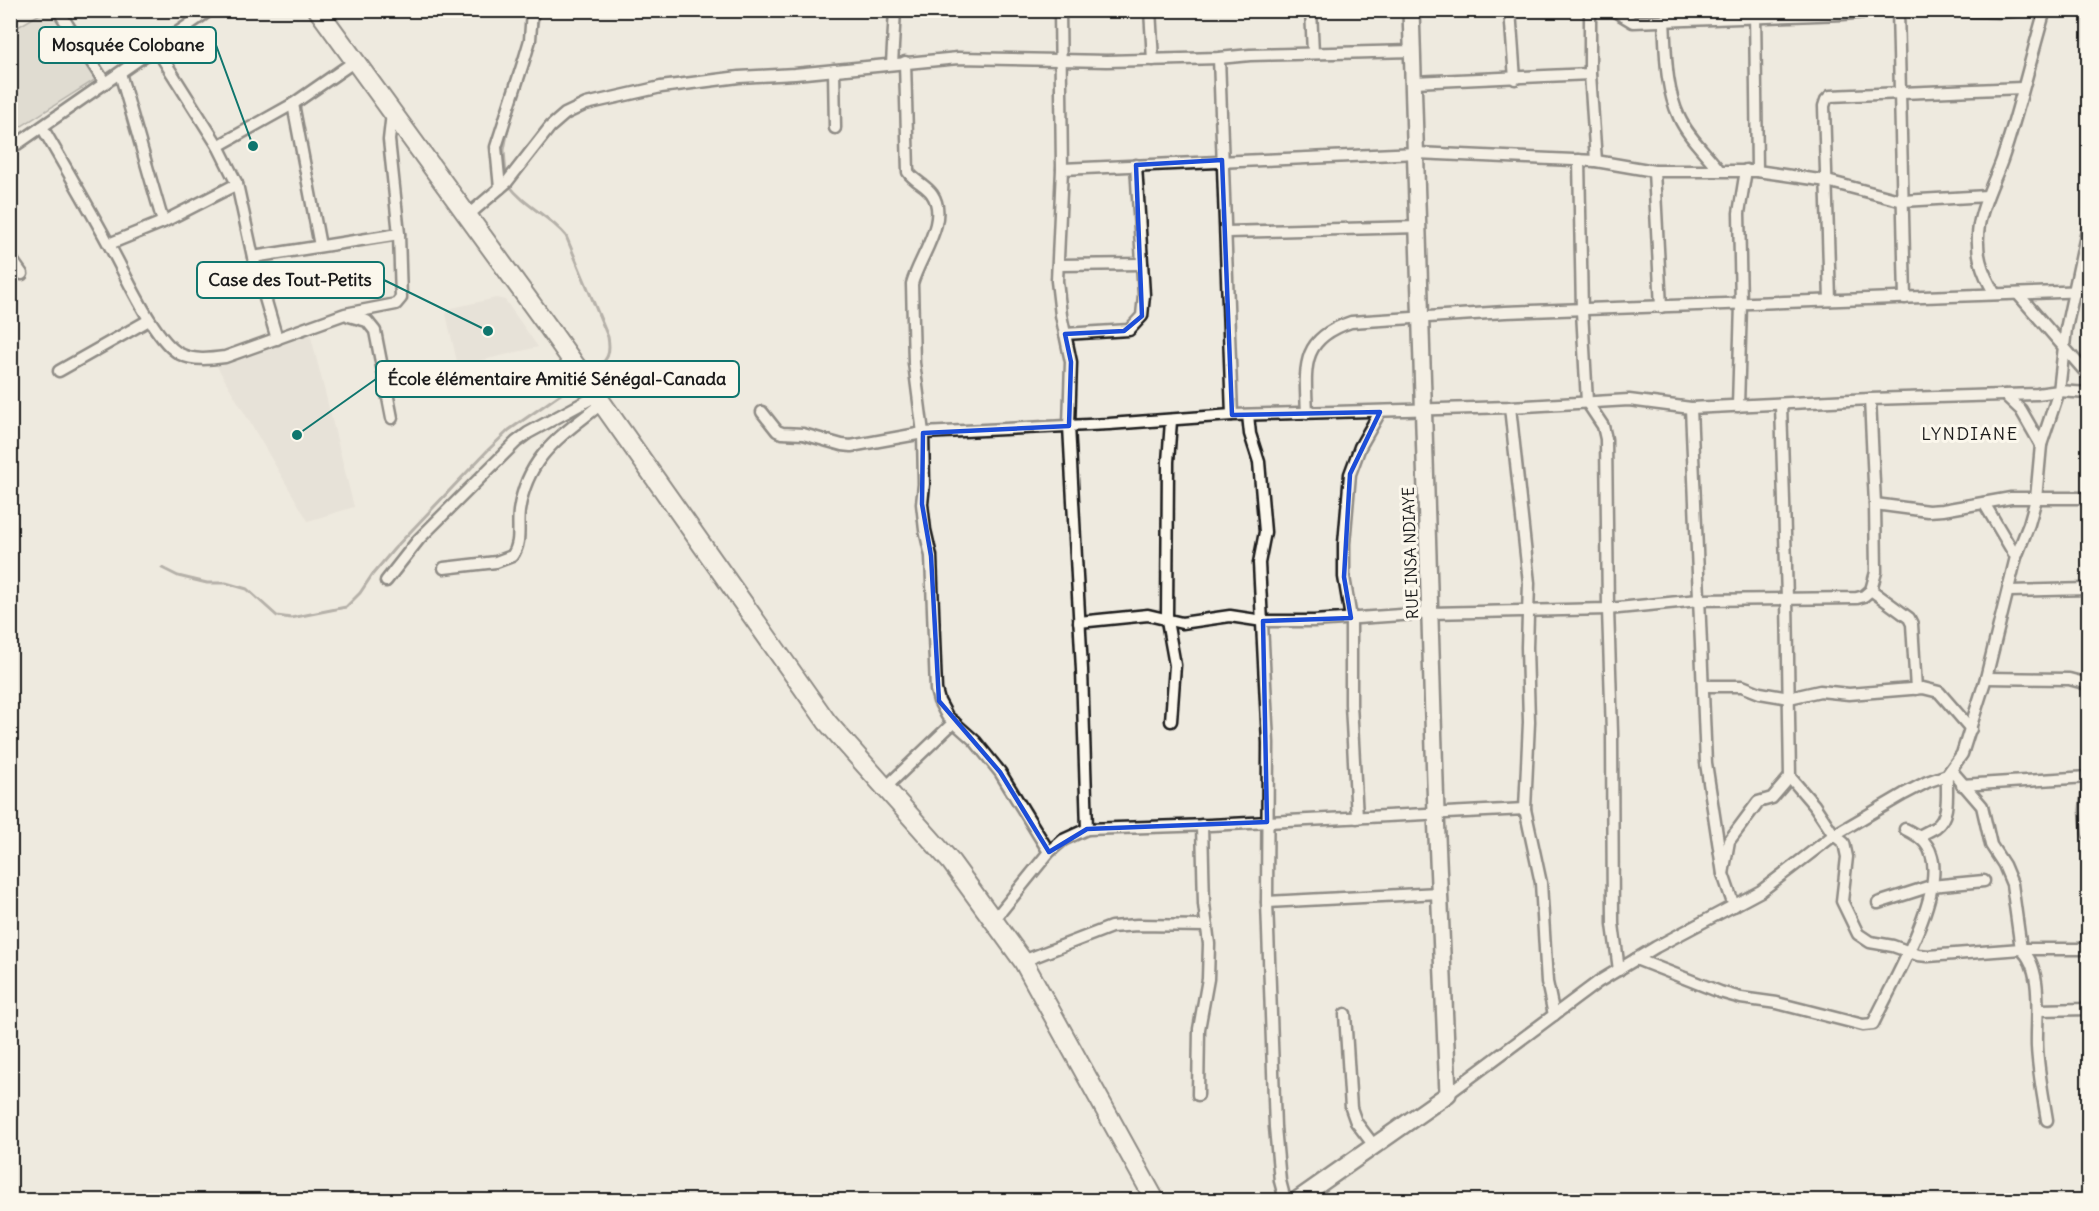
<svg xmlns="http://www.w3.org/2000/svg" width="2099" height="1211" viewBox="0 0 2099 1211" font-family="Delius,sans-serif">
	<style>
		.built { fill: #dedad1 }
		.green { fill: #ceccc2; stroke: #75746f; stroke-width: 1.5 }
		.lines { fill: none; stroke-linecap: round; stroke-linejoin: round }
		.stream { stroke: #6f6d69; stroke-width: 3 }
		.street-casing { stroke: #1c1c1c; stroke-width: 15 }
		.secondary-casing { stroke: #1c1c1c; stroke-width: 20 }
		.primary-casing { stroke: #1c1c1c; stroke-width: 22 }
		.street { stroke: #fbf7ec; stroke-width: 10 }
		.secondary { stroke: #fbf7ec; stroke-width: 15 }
		.primary { stroke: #fbf7ec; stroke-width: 18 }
		.marked { fill: none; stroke: #1d4ed8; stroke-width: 4.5; stroke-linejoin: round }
		.labels { text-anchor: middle; stroke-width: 6; stroke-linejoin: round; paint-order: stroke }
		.street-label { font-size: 16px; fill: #1c1c1c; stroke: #fbf7ec }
		.neighbourhood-label { font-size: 18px; letter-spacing: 1.5px; fill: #1c1c1c; stroke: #fbf7ec }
		.leader { fill: none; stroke: #0f766e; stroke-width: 2 }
		.callout-dot { fill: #0f766e; stroke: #fbf7ec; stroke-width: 2 }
		.callout { fill: #fbf7ec; stroke: #0f766e; stroke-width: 2 }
		.callout-label { font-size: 18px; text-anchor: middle; font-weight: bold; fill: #1c1c1c }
	</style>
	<rect width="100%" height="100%" fill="#eeeadf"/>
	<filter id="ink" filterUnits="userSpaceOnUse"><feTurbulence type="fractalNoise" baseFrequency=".0167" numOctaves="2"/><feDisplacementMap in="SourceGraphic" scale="12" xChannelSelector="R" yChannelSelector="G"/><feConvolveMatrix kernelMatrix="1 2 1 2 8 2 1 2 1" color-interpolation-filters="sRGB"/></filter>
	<g filter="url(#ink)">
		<!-- built -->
		<g class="built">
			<polygon points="496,298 505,300 538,347 458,366 446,314 452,308"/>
			<polygon points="310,333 354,507 308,521 215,363"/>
		</g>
		<!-- green -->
		<polygon class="green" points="45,11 52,11 96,79 11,133 11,31"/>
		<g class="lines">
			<!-- stream -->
			<g class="stream">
				<polyline points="536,31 540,10"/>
				<polyline points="519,92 525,75"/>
				<polyline points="506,176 504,150 509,124"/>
				<path d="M 509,185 C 524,206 550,216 566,236 L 608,337 C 611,354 608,360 594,370"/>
				<polyline points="162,568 178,576 207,583 226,583 247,589 277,616 291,618 346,607 360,593 372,575 394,549 488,450 509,430 578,382"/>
			</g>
			<defs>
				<g id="street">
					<polyline points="58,10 105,83"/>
					<polyline points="1060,10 1062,169 1057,281 1061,315 1071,362 1069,426 1082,670 1087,829"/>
					<polyline points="1150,10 1153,60"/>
					<polyline points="1311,10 1313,53"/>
					<polyline points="1510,10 1515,79"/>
					<polyline points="1590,10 1590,74 1596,161"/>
					<polyline points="1613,10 1633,22 1843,14 1888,10"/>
					<polyline points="1755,10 1757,171"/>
					<polyline points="1898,10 1905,298"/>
					<polyline points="1936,10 2001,12 2023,10"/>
					<path d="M 1664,20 C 1666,53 1665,87 1679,117 C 1688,137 1706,153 1719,170"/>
					<polyline points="156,48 218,146 237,184 253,257 277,339"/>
					<polyline points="1219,58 1232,415"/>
					<path d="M 905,62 L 908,172 C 914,181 926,185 932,194 C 950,220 918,259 912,284 L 914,363 L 923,433 L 924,484 L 922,504 L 925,530 L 931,556 L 936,690 L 939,701 L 947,716 L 975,741 L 1000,772 L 1049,852"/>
					<polyline points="892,64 895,10"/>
					<polyline points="834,70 835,128"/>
					<polyline points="120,73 163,222"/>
					<polyline points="1414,82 1590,74"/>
					<polyline points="293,104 320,246"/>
					<path d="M 42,127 C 64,165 87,204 108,243 C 124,270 153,340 180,354 C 194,361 210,359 225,357 L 345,314 L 396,304 L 401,298 L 399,234 L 389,140 L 392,113"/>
					<polyline points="218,146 293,104 355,61"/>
					<polyline points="10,149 210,10"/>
					<polyline points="1579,160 1582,311 1587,402 1603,426 1606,439 1608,609 1612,733 1613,924 1619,970"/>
					<polyline points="1062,169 1417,153 1596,161 1654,171 1757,171 1827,181 1903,201 1987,196"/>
					<polyline points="1654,171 1661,307"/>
					<polyline points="500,188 496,147 525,57 530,40 532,10"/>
					<polyline points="466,217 507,182 550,127 565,114 586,104 661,87 739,77 795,74 958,58 1107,61 1219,58 1250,55 1413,51"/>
					<polyline points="1226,232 1419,227"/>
					<polyline points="109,244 163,222 237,184"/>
					<polyline points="10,257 22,274"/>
					<polyline points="253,257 399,234"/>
					<polyline points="1058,265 1142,264"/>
					<path d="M 1995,294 C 1981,271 1975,252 1979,225 C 1983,202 1994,182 2002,160 C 2019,111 2030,60 2045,10"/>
					<polyline points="2018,294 2088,375"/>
					<polyline points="1830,300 1824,106 1826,100 1830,96 2022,88"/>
					<polyline points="349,316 367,321 375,331 392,418"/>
					<polyline points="1065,334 1129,330 1142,316 1144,295 1136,165"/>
					<polyline points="59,371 149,320"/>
					<polyline points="386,384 449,378"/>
					<polyline points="2005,395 2021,410 2041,445"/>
					<polyline points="1781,405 1787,598 1790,777 1814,805 1834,835 1844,843 1847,857 1842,901 1858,934 1870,942 1893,946 1918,955 1928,956 2021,949 2088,949"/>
					<polyline points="1738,406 1741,304 1739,213 1746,170"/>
					<polyline points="1510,407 1529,583 1527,647 1529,722 1525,809"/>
					<polyline points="1691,408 1706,763 1723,874"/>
					<polyline points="762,412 777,431 782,433 803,434 842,445 851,446 923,433 1109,424 1232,415 1510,407 1629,400 1691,408 1870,399 2037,394 2059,391 2088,393"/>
					<path d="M 1307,413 C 1305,367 1300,339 1351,322 L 1505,312 L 2088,291"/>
					<polyline points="1248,415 1250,434 1259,462 1265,532 1259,563 1268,743 1267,902 1275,1127 1280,1181 1285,1200"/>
					<polyline points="1171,421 1168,462 1167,621 1175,665 1171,721"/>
					<polyline points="1984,503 2016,557"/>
					<polyline points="1875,504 1928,511 1943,510 2011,498 2088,498"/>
					<path d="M 444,568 L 496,562 L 512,556 C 522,543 517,526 519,511 C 527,456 561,436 601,404"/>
					<polyline points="386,581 419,539 516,442 528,433 596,396"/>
					<polyline points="1871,590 1909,618 1912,624 1916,689"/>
					<polyline points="2009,591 2088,589"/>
					<polyline points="1079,622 1148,615 1182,623 1230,616 1263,621 1314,621 1430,613 1608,609 1699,600 1857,598 1864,596 1871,590 1876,572 1875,504 1870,399"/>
					<polyline points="1986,678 2069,679 2088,684"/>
					<polyline points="1703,686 1742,686 1760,693 1789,698 1820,691 1849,694 1923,688 1939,692 1971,729"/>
					<path d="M 1951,770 L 1982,806 L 1991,845 L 2004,865 L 2012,884 L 2021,949 C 2044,969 2036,1018 2037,1046 C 2038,1071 2043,1095 2047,1120"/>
					<polyline points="1962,785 2088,777"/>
					<polyline points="2088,786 2086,810 2088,834"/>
					<polyline points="885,788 954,722"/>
					<polyline points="1357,818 1351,704 1351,618 1344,577 1344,544 1350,474 1360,447 1380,412"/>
					<path d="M 1919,836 C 1925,833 1931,830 1936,827 C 1951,816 1946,791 1947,775"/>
					<polyline points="1267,902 1439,893"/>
					<polyline points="1878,903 1931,886 1984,881"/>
					<polyline points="1734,906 1723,874 1729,841 1758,802 1772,798 1790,777"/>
					<polyline points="994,920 1049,852 1063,840 1087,829 1210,825 1525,809 1541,883 1547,982 1554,1015"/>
					<path d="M 1636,959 L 1720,992 L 1741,998 L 1777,1003 L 1863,1025 L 1873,1024 C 1890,987 1946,894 1931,854 C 1927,841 1917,835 1905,829"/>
					<polyline points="1023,961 1111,927 1137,925 1207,926"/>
					<polyline points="2038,1010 2088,1009"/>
					<polyline points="1345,1014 1351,1108 1356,1122 1375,1147"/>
					<polyline points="1448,1094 1598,982 1656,947 1761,891 1834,835 1904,794 1927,782 1947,775 1962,754 1986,678 2016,557 2029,524 2036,499 2041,445 2059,391 2066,329 2088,226"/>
					<polyline points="1198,1095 1199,1029 1208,979 1209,944 1204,904 1202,825"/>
				</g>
				<polyline id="secondary" points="1297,1200 1448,1094 1436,813 1411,10"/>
				<polyline id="primary" points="318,10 549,328 827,722 951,862 1023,961 1155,1200"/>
			</defs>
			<!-- street casing -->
			<use href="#street" class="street-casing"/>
			<!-- secondary casing -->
			<use href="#secondary" class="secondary-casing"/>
			<!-- primary casing -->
			<use href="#primary" class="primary-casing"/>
			<!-- street -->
			<use href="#street" class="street"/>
			<!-- secondary -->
			<use href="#secondary" class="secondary"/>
			<!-- primary -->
			<use href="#primary" class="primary"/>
		</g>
	</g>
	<!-- marked area -->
	<path d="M0 0H2099V1211H0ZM 1222,160 L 1232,415 L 1380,412 L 1350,474 L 1344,577 L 1351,618 L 1263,621 L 1267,822 L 1087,829 L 1049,852 L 1000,772 L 939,701 L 931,556 L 922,504 L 923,433 L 1069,426 L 1071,362 L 1065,334 L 1124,331 L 1142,316 L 1136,165 Z" fill="#eeeadf" fill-opacity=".55" fill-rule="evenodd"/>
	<path class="marked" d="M 1222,160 L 1232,415 L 1380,412 L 1350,474 L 1344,577 L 1351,618 L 1263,621 L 1267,822 L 1087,829 L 1049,852 L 1000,772 L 939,701 L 931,556 L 922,504 L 923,433 L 1069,426 L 1071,362 L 1065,334 L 1124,331 L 1142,316 L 1136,165 Z"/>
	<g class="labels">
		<!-- street labels -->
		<g class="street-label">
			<text transform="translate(1410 553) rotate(-92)" y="6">RUE INSA NDIAYE</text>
		</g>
		<!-- neighbourhood labels -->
		<g class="neighbourhood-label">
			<text x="1970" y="440">LYNDIANE</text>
		</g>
	</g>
	<!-- callouts -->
	<path class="leader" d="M253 146L216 45M488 331L384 280M297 435L376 379"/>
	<g class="callout-dot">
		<circle cx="253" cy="146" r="6"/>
		<circle cx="488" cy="331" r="6"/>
		<circle cx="297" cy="435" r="6"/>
	</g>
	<g class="callout">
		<rect x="39" y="27" width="177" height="36" rx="6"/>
		<rect x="197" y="262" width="187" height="36" rx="6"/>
		<rect x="376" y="361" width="363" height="36" rx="6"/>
	</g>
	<g class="callout-label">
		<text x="128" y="51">Mosquée Colobane</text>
		<text x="290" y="286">Case des Tout-Petits</text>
		<text x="557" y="385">École élémentaire Amitié Sénégal-Canada</text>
	</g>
	<!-- margin -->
	<rect width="2099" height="1211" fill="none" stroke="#fbf7ec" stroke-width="36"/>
	<rect x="18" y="18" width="2063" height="1175" fill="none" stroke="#1c1c1c" stroke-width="2" filter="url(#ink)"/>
</svg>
